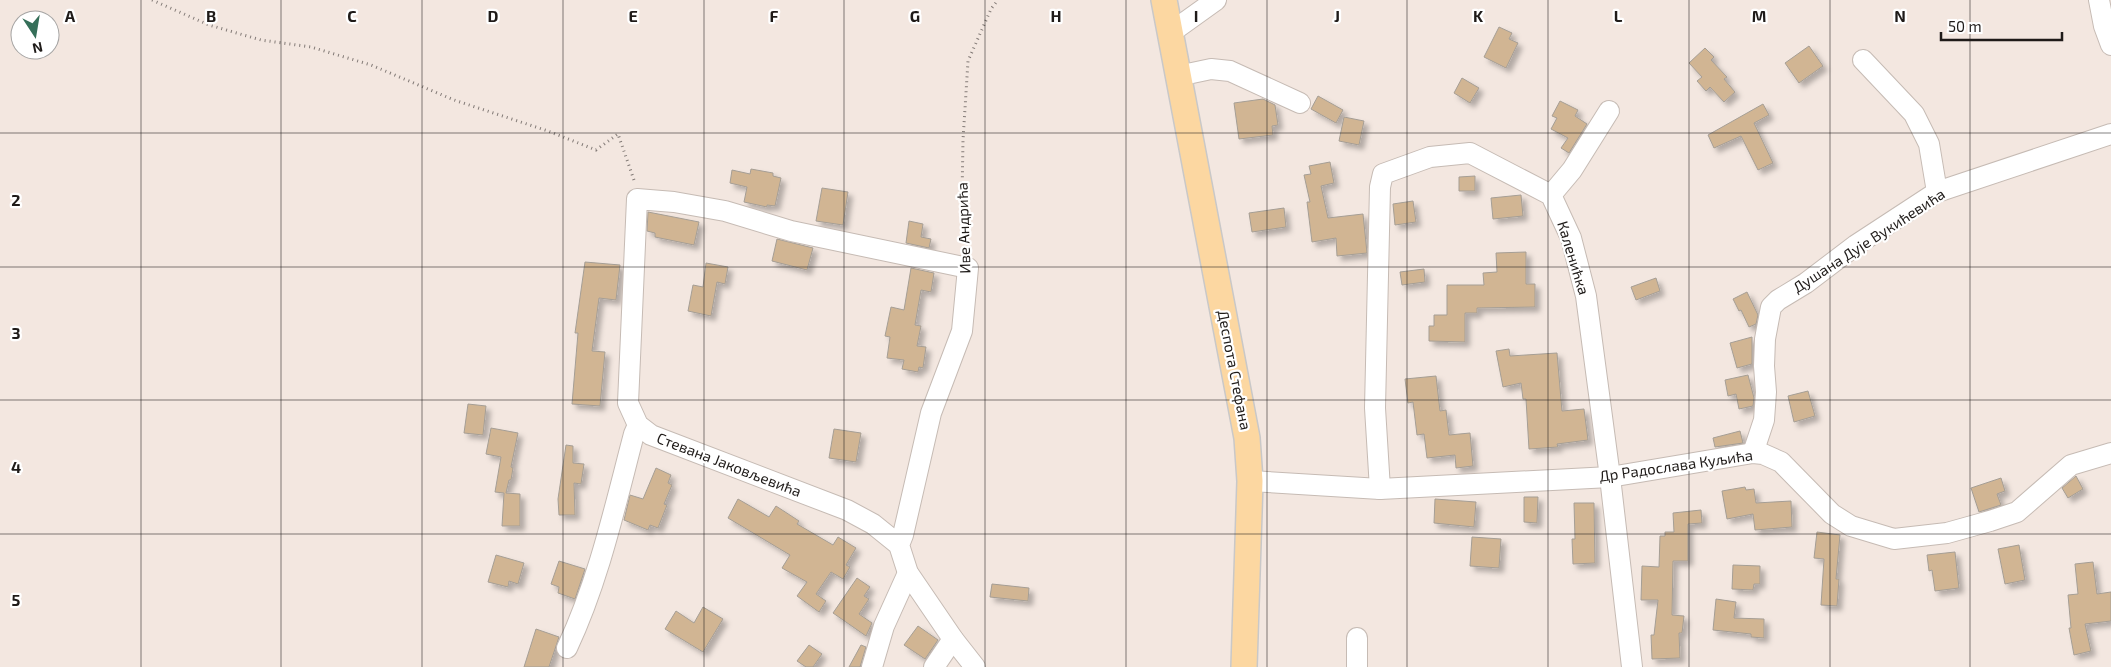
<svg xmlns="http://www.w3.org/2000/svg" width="2111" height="667" viewBox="0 0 2111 667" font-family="'Exo 2',sans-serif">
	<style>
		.building { fill: #d1b593; stroke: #a59e95; filter: url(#shadow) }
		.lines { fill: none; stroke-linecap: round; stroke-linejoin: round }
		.minor-casing { stroke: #c6bbb4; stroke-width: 22 }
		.major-casing { stroke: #c9c8c8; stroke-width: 28 }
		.path { stroke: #827a76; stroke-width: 3; stroke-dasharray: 1 4; stroke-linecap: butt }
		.minor { stroke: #fff; stroke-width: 20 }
		.major { stroke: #fcd7a1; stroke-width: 25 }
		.grid { fill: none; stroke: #1f1b19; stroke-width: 1; stroke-opacity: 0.55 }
		.labels { text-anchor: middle; stroke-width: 4.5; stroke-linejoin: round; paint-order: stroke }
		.street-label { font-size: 15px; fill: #1f1b19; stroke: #fff }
		.grid-label { font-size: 16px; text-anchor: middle; font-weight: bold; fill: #1f1b19; stroke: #fff; stroke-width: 4.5; stroke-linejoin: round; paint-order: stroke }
	</style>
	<defs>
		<filter id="shadow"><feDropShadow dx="4.5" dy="4.5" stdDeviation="2.5" flood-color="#0004"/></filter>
	</defs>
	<rect width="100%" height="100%" fill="#f3e7e0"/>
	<!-- building -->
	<g class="building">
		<polygon points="1499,27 1512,33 1509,39 1518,43 1506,68 1484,57"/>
		<polygon points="1809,46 1823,66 1799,83 1785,63"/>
		<polygon points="1705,48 1714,57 1711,60 1727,77 1724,79 1735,92 1724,102 1710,87 1706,91 1697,81 1702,77 1689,63"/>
		<polygon points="1462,78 1479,88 1470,103 1454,93"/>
		<polygon points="1318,96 1343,110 1336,123 1311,109"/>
		<polygon points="1263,99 1275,105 1278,125 1272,126 1273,135 1239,139 1234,103"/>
		<polygon points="1560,101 1578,110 1575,116 1587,124 1569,153 1561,148 1568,138 1551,129 1557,118 1552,116"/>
		<polygon points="1763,104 1769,115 1754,123 1773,163 1758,170 1741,136 1714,148 1708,135"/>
		<polygon points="1344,117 1364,121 1359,145 1339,141"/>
		<polygon points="1330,162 1334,183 1321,186 1328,218 1363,214 1367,253 1337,256 1336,238 1312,242 1307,202 1310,202 1304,175 1311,174 1309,166"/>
		<polygon points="751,169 773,173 773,176 781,178 775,206 767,205 767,207 744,202 747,187 730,183 732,170 750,174"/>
		<polygon points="1475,176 1475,191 1459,191 1459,177"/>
		<polygon points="822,188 848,192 843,225 816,221"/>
		<polygon points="1521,195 1523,216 1493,219 1491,198"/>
		<polygon points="1413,201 1416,222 1395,225 1393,204"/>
		<polygon points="1284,208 1286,227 1252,232 1249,213"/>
		<polygon points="648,212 699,222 694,245 655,237 655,233 647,231"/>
		<polygon points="909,221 923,224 921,237 931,239 929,248 906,243"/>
		<polygon points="777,239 813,248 807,270 772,261"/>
		<polygon points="1526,252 1526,284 1535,284 1535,307 1477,308 1477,313 1465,313 1465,342 1429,341 1429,326 1434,326 1434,315 1447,315 1447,285 1484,285 1483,273 1497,272 1496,253"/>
		<polygon points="585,262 620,265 616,300 599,298 592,351 605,352 600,406 572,404 578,333 575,333"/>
		<polygon points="706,263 728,267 725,284 717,282 711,316 688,311 693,285 703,287"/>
		<polygon points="911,268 934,273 931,292 921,290 915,325 921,326 917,346 926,347 923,368 919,367 918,372 902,369 904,360 887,358 890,337 885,336 891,307 904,310"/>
		<polygon points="1424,269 1425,282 1402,285 1400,272"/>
		<polygon points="1656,278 1660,291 1636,300 1631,287"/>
		<polygon points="1747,292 1758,315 1756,324 1749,327 1741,310 1739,311 1733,299"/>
		<polygon points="1752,337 1752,364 1737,368 1730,343"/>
		<polygon points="1509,349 1510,356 1557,353 1562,411 1584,409 1588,440 1557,444 1558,447 1529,449 1526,399 1523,399 1521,383 1503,387 1496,351"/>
		<polygon points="1748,375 1754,398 1753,406 1739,409 1736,394 1728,396 1725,380"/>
		<polygon points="1436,376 1440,411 1446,410 1449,435 1470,433 1473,466 1456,468 1455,455 1427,458 1424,434 1417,435 1413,402 1408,403 1405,379"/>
		<polygon points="1808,391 1815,416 1794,422 1788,396"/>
		<polygon points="468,404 486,406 483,435 464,433"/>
		<polygon points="491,428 518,433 511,467 513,468 511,480 509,480 506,493 520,494 520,526 502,526 504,493 495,492 501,457 486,454"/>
		<polygon points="834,429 861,433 856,462 829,458"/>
		<polygon points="1740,431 1743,443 1715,447 1713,438"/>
		<polygon points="566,445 573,446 573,463 584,464 581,484 574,483 575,515 559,515 558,499"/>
		<polygon points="656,468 671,475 668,483 672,485 664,504 667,505 658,528 650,525 648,530 624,520 630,495 643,499"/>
		<polygon points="2076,476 2083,489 2068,498 2062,488"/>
		<polygon points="2001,478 2005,491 1997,494 2001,505 1979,512 1971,488"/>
		<polygon points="1745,487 1746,490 1754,489 1756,503 1791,501 1792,527 1755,530 1753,514 1727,519 1722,491"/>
		<polygon points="1524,497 1538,497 1537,523 1524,522"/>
		<polygon points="738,499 769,517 776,506 799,521 797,524 833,545 838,537 856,548 846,565 850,567 843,579 831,572 816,594 826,601 819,612 797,596 807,582 782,568 790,555 728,518"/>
		<polygon points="1435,499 1476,502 1474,527 1434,523"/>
		<polygon points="1574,503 1594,503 1595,563 1573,564 1572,539 1575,539"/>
		<polygon points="1701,510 1702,523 1688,524 1688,561 1673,561 1672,615 1684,616 1682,633 1679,633 1680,658 1652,659 1651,635 1654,635 1658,600 1641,600 1642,566 1659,567 1660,536 1665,536 1665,532 1674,532 1673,513"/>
		<polygon points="1817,532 1840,535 1836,579 1839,579 1837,606 1821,605 1824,559 1814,558"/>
		<polygon points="1472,537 1501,539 1499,568 1470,566"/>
		<polygon points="2019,545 2025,580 2005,584 1998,549"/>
		<polygon points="1955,552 1959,588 1935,591 1932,570 1929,571 1927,555"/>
		<polygon points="496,555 524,563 518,584 509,581 508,587 488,582"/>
		<polygon points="559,561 585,569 575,599 558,593 559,587 551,584"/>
		<polygon points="2093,562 2097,594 2111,592 2111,621 2085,624 2091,651 2074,655 2069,628 2071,628 2068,595 2078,594 2075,564"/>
		<polygon points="1733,565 1760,566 1760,584 1754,584 1753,590 1732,589"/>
		<polygon points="857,578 870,587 864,596 869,599 859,614 872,623 866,636 833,613"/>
		<polygon points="992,584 1029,588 1028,601 990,597"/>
		<polygon points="1716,599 1736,602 1734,618 1764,619 1764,638 1751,637 1751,634 1713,630"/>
		<polygon points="703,607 723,619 703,652 665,629 676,611 694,623"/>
		<polygon points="918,626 938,640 925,659 904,645"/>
		<polygon points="536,629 559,637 549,667 524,667"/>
		<polygon points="809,645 822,654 813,667 806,667 797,661"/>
		<polygon points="861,645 866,647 860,667 849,667"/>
	</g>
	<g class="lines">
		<defs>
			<g id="minor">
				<polyline points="2099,0 2104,26 2111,45"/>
				<polyline points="1170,33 1216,0"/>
				<polyline points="1863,60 1914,114 1929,144 1937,192"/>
				<polyline points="1178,76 1211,69 1230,71 1300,103"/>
				<polyline points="1551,195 1572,170 1609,111"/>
				<polyline points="1753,453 1764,420 1766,392 1764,366 1765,339 1771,307 1778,300 1806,283 1856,245 1937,192 2111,134"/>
				<polyline points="1250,481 1380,489 1610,477 1753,453 1763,454 1781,462 1832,514 1851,526 1894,539 1947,533 1990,521 2017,512 2071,465 2111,453"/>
				<polyline points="1380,489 1375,408 1380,187 1383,174 1430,157 1470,153 1551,195 1571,238 1586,296 1610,477 1632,667"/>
				<polyline points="899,545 903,535 931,413 962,331 968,268 791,231 725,211 674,202 637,199 628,403 638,425 651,435 847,510 873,524 899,545 908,573 953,639 975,667"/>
				<polyline points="1357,638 1357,667"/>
				<path d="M 567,648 C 599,580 615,506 634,434 L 638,425"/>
				<polyline points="872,667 884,626 908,573"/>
				<polyline points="934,667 953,639"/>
			</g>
			<polyline id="major" points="1164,0 1247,438 1250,481 1244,667"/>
		</defs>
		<!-- minor casing -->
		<use href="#minor" class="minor-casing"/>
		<!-- major casing -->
		<use href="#major" class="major-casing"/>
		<!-- path -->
		<g class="path">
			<polyline points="152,0 209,25 261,40 311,47 371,65 454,100 548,131 596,150 618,134 635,183"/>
			<polyline points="966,252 962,198 963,140 968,61 991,9 998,0"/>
		</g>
		<!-- minor -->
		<use href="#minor" class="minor"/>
		<!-- major -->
		<use href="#major" class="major"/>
	</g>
	<!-- grid -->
	<path class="grid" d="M 141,0 L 141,667M 281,0 L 281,667M 422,0 L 422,667M 563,0 L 563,667M 704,0 L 704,667M 844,0 L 844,667M 985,0 L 985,667M 1126,0 L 1126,667M 1267,0 L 1267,667M 1407,0 L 1407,667M 1548,0 L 1548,667M 1689,0 L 1689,667M 1830,0 L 1830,667M 1970,0 L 1970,667M 0,133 L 2111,133M 0,267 L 2111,267M 0,400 L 2111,400M 0,534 L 2111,534"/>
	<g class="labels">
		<!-- street labels -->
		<g class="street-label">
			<text transform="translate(964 228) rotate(-92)" y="5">Иве Андрића</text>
			<text transform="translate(1869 241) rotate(-33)" y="5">Душана Дује Вукићевића</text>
			<text transform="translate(1573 258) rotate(73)" y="5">Каленићка</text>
			<text transform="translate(1234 370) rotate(79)" y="5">Деспота Стефана</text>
			<text transform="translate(729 465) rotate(21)" y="5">Стевана Јаковљевића</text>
			<text transform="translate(1676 466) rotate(-8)" y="5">Др Радослава Куљића</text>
		</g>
	</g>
	<g class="grid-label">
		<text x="70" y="22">A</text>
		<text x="211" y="22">B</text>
		<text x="352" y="22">C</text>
		<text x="493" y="22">D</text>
		<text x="633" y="22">E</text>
		<text x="774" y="22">F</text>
		<text x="915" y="22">G</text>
		<text x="1056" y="22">H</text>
		<text x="1196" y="22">I</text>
		<text x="1337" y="22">J</text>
		<text x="1478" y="22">K</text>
		<text x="1618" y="22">L</text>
		<text x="1759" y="22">M</text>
		<text x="1900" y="22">N</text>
		<text x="16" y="206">2</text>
		<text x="16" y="339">3</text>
		<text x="16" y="473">4</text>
		<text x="16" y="606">5</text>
	</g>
	<!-- north arrow -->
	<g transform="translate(35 35) rotate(168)"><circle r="24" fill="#ffffff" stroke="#a5a4a3"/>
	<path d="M0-4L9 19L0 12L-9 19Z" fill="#356f59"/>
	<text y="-8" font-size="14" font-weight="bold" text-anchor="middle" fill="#1f1b19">N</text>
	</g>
	<!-- scale -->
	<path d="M1941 32v8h121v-8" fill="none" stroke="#1f1b19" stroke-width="2.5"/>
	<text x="1948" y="32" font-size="15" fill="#1f1b19" stroke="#ffffff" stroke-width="4" paint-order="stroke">50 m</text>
</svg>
